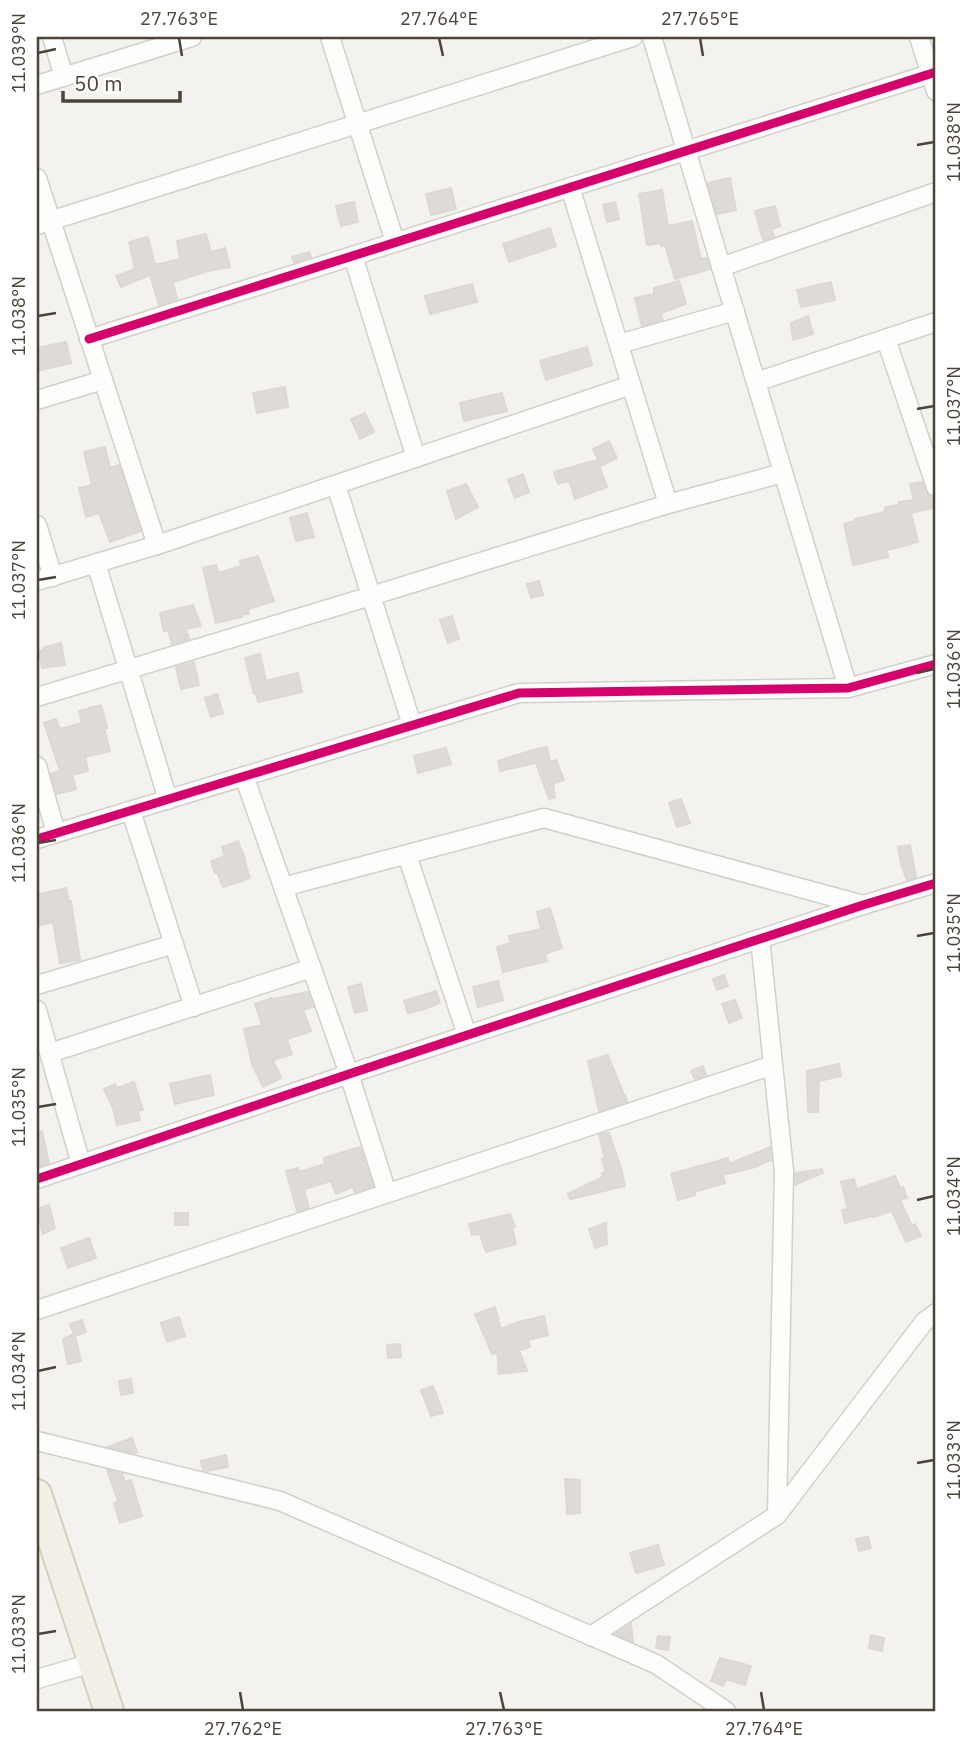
<svg xmlns="http://www.w3.org/2000/svg" width="973" height="1748" viewBox="0 0 973 1748" font-family="'IBM Plex Sans',sans-serif">
	<style>
		.building { fill: #dedbd6; stroke: #dcd9d4; stroke-width: 2 }
		.lines { fill: none; stroke-linecap: round; stroke-linejoin: round }
		.street-casing { stroke: #d2d0cb; stroke-width: 21 }
		.primary-casing { stroke: #d6cebb; stroke-width: 32 }
		.street { stroke: #fdfdfc; stroke-width: 18 }
		.primary { stroke: #f2efe6; stroke-width: 28 }
		.cycleway-casing { stroke: #fff; stroke-width: 13 }
		.cycleway { stroke: #d6006c; stroke-width: 9 }
		.ticks { fill: none; stroke: #4b4439; stroke-width: 2.5 }
		.neatline { fill: none; stroke: #4b4439; stroke-width: 2.5 }
		.ticks-label { font-size: 18px; text-anchor: middle; fill: #4b4439 }
	</style>
	<rect width="100%" height="100%" fill="#f4f2ee"/>
	<!-- building -->
	<g class="building">
		<polygon points="730,178 736,210 717,214 708,183"/>
		<polygon points="451,188 456,209 431,215 426,194"/>
		<polygon points="662,190 668,226 692,221 701,259 707,258 710,269 675,279 665,245 661,246 661,243 647,245 639,194"/>
		<polygon points="354,202 358,222 341,226 336,206"/>
		<polygon points="615,202 619,219 607,222 603,205"/>
		<polygon points="775,206 780,226 771,229 774,236 763,240 755,211"/>
		<polygon points="550,228 556,246 509,262 503,244"/>
		<polygon points="206,234 211,252 225,248 230,267 208,271 173,282 177,299 159,305 150,275 121,287 116,276 135,269 129,242 148,237 155,265 180,259 177,241"/>
		<polygon points="309,252 311,257 294,262 292,257"/>
		<polygon points="679,281 686,304 661,313 663,320 642,326 635,298 654,294 654,288"/>
		<polygon points="831,282 835,300 801,307 797,290"/>
		<polygon points="472,284 477,302 430,314 425,296"/>
		<polygon points="808,316 813,334 793,340 791,323"/>
		<polygon points="66,342 71,363 37,371 37,348"/>
		<polygon points="587,347 592,365 546,380 540,361"/>
		<polygon points="285,387 288,407 257,413 253,393"/>
		<polygon points="502,393 507,411 464,421 460,403"/>
		<polygon points="365,413 374,432 360,439 351,419"/>
		<polygon points="609,441 617,458 601,466 593,449"/>
		<polygon points="105,447 110,468 119,465 141,531 110,542 99,513 86,517 79,488 92,485 84,452"/>
		<polygon points="597,460 607,487 575,499 569,481 558,484 554,472"/>
		<polygon points="523,474 529,492 515,498 508,480"/>
		<polygon points="922,482 928,495 936,498 936,507 911,513 918,542 887,550 888,557 853,565 844,524 855,521 855,519 885,512 885,507 899,505 899,502 914,500 910,484"/>
		<polygon points="466,484 478,507 456,519 447,491"/>
		<polygon points="307,513 314,537 296,541 290,518"/>
		<polygon points="258,556 274,601 248,609 249,614 241,615 242,617 216,623 203,568 216,565 218,573 241,566 240,561"/>
		<polygon points="539,581 543,595 531,598 527,584"/>
		<polygon points="193,605 201,626 186,629 189,639 172,644 168,630 164,631 160,613"/>
		<polygon points="452,616 459,639 448,643 440,620"/>
		<polygon points="61,643 65,665 42,668 39,651 44,650 43,648"/>
		<polygon points="260,654 266,681 298,673 302,692 258,702 256,694 254,694 245,658"/>
		<polygon points="194,662 199,685 181,689 176,667"/>
		<polygon points="217,694 223,713 211,717 205,698"/>
		<polygon points="101,705 107,728 104,728 110,751 85,757 88,771 72,775 76,789 57,794 51,774 60,771 44,723 56,719 60,729 82,723 79,711"/>
		<polygon points="547,747 550,762 556,760 564,780 553,784 555,797 549,799 536,763 500,771 498,761 533,750"/>
		<polygon points="446,748 451,764 418,773 414,756"/>
		<polygon points="681,799 690,823 677,827 669,803"/>
		<polygon points="238,841 245,859 244,859 250,878 223,887 217,872 215,873 211,861 225,856 222,847"/>
		<polygon points="910,845 916,877 907,880 901,864 898,847"/>
		<polygon points="66,888 69,902 71,901 80,960 60,963 53,922 40,925 37,914 37,895"/>
		<polygon points="550,908 562,948 545,954 547,961 503,972 497,947 511,943 509,936 541,929 537,912"/>
		<polygon points="724,975 728,986 717,990 713,979"/>
		<polygon points="498,981 503,1000 478,1007 473,987"/>
		<polygon points="361,984 367,1010 355,1013 348,987"/>
		<polygon points="436,991 440,1003 422,1010 408,1013 404,1001"/>
		<polygon points="308,992 313,1007 303,1010 311,1031 287,1039 292,1054 273,1060 281,1078 263,1087 252,1064 244,1029 262,1025 255,1004 272,998 273,999"/>
		<polygon points="735,1000 742,1018 729,1023 722,1004"/>
		<polygon points="608,1055 624,1095 625,1095 627,1102 599,1111 588,1061"/>
		<polygon points="839,1064 841,1076 819,1081 818,1112 808,1112 807,1071"/>
		<polygon points="703,1066 706,1075 695,1079 691,1071"/>
		<polygon points="210,1075 214,1095 175,1104 170,1084"/>
		<polygon points="134,1082 143,1110 138,1111 140,1120 117,1125 113,1108 104,1089 115,1084 117,1088"/>
		<polygon points="42,1131 49,1163 37,1167 37,1132"/>
		<polygon points="609,1133 621,1168 625,1186 570,1199 568,1194 603,1177 602,1173 606,1172 602,1159 605,1158 599,1135"/>
		<polygon points="360,1147 373,1186 355,1192 353,1187 336,1194 331,1181 304,1189 309,1208 297,1211 286,1171 298,1168 299,1172 325,1164 324,1158"/>
		<polygon points="770,1147 771,1160 755,1167 723,1175 725,1183 694,1192 695,1195 678,1200 671,1174 728,1158 729,1164"/>
		<polygon points="822,1169 823,1173 795,1185 795,1173"/>
		<polygon points="895,1176 900,1188 903,1187 907,1198 900,1200 912,1226 915,1224 921,1236 906,1242 892,1211 873,1217 873,1216 845,1223 842,1210 848,1209 841,1182 854,1179 857,1189"/>
		<polygon points="49,1205 55,1228 43,1234 37,1209"/>
		<rect x="175" y="1213" width="13" height="12"/>
		<polygon points="510,1214 515,1227 512,1228 516,1244 486,1252 480,1234 472,1235 469,1224"/>
		<polygon points="606,1223 607,1244 595,1248 589,1229"/>
		<polygon points="89,1238 96,1258 68,1268 61,1248"/>
		<polygon points="495,1307 501,1329 518,1322 544,1316 548,1335 528,1340 530,1347 519,1350 527,1371 499,1374 497,1352 492,1354 475,1314"/>
		<polygon points="179,1317 185,1336 167,1342 161,1323"/>
		<polygon points="82,1320 86,1332 75,1336 81,1361 68,1364 63,1339 74,1334 70,1324"/>
		<polygon points="400,1344 401,1357 388,1358 387,1345"/>
		<polygon points="131,1379 133,1393 121,1395 119,1381"/>
		<polygon points="433,1386 443,1413 431,1416 421,1390"/>
		<polygon points="132,1438 137,1452 133,1453 107,1447"/>
		<polygon points="226,1455 228,1467 207,1471 203,1470 201,1461"/>
		<polygon points="107,1470 122,1474 125,1482 131,1480 142,1516 120,1523 114,1503 118,1501"/>
		<polygon points="565,1479 580,1480 580,1513 567,1514"/>
		<polygon points="868,1537 871,1548 859,1551 856,1539"/>
		<polygon points="658,1545 664,1565 636,1573 630,1553"/>
		<polygon points="631,1624 633,1642 615,1634"/>
		<polygon points="871,1635 884,1638 882,1651 869,1648"/>
		<polygon points="658,1636 670,1637 668,1650 656,1648"/>
		<polygon points="720,1658 751,1666 745,1685 726,1679 723,1686 711,1681"/>
	</g>
	<g class="lines">
		<defs>
			<g id="street">
				<polyline points="52,37 64,77"/>
				<polyline points="330,37 395,242"/>
				<polyline points="652,37 848,688"/>
				<polyline points="919,37 936,91"/>
				<polyline points="37,85 192,37"/>
				<polyline points="37,178 157,545"/>
				<polyline points="570,187 668,504"/>
				<polyline points="37,225 633,37"/>
				<polyline points="353,256 416,458"/>
				<polyline points="721,267 936,192"/>
				<polyline points="89,339 936,72"/>
				<polyline points="886,339 936,487"/>
				<polyline points="619,344 735,311"/>
				<polyline points="756,382 936,322"/>
				<polyline points="37,400 103,380"/>
				<polyline points="336,485 412,725"/>
				<polyline points="37,525 53,577"/>
				<polyline points="96,563 168,800"/>
				<polyline points="37,581 157,545 631,385"/>
				<polyline points="37,697 371,596 668,504 783,473"/>
				<polyline points="37,766 56,833"/>
				<polyline points="244,776 349,1074 387,1193"/>
				<polyline points="131,811 194,1007"/>
				<polyline points="37,839 519,693 848,688 936,664"/>
				<polyline points="407,855 467,1035"/>
				<polyline points="283,887 544,818 863,905"/>
				<polyline points="760,939 784,1171 777,1515"/>
				<polyline points="37,985 174,944"/>
				<polyline points="37,1010 81,1164"/>
				<polyline points="50,1053 312,968"/>
				<polyline points="37,1179 349,1074 863,905 936,883"/>
				<polyline points="37,1310 773,1065"/>
				<polyline points="37,1441 280,1501 656,1664 726,1711"/>
				<polyline points="591,1636 777,1515 924,1322 936,1313"/>
				<polyline points="37,1679 92,1663"/>
			</g>
			<polyline id="primary" points="37,1494 109,1711"/>
		</defs>
		<!-- street casing -->
		<use href="#street" class="street-casing"/>
		<!-- primary casing -->
		<use href="#primary" class="primary-casing"/>
		<!-- street -->
		<use href="#street" class="street"/>
		<!-- primary -->
		<use href="#primary" class="primary"/>
		<defs>
			<g id="cycleway">
				<polyline points="89,339 936,72"/>
				<polyline points="37,839 519,693 848,688 936,664"/>
				<polyline points="37,1179 349,1074 863,905 936,883"/>
			</g>
		</defs>
		<!-- cycleway casing -->
		<use href="#cycleway" class="cycleway-casing"/>
		<!-- cycleway -->
		<use href="#cycleway" class="cycleway"/>
	</g>
	<!-- ticks -->
	<path class="ticks" d="M 179,38 L 182,56M 439,38 L 443,56M 700,38 L 703,56M 38,53 L 56,49M 917,145 L 934,142M 38,316 L 56,313M 917,409 L 934,406M 38,580 L 56,577M 917,673 L 934,669M 38,843 L 56,840M 917,936 L 934,933M 38,1107 L 56,1104M 917,1200 L 934,1196M 38,1371 L 56,1367M 917,1463 L 934,1460M 38,1634 L 56,1631M 240,1692 L 243,1710M 500,1692 L 504,1710M 761,1692 L 764,1710"/>
	<!-- border -->
	<rect width="973" height="1748" fill="none" stroke="#ffffff" stroke-width="77"/>
	<!-- scale -->
	<path d="M63 91v10h117v-10" fill="none" stroke="#4b4439" stroke-width="3.5"/>
	<text x="74" y="91" font-size="21" fill="#4b4439" stroke="#ffffff" stroke-width="5" paint-order="stroke">50 m</text>
	<rect x="38" y="38" width="896" height="1672" class="neatline"/>
	<g class="ticks-label">
		<text x="179" y="25">27.763°E</text>
		<text x="439" y="25">27.764°E</text>
		<text x="700" y="25">27.765°E</text>
		<text transform="translate(19 53) rotate(-90)" y="6">11.039°N</text>
		<text transform="translate(954 142) rotate(-90)" y="6">11.038°N</text>
		<text transform="translate(19 316) rotate(-90)" y="6">11.038°N</text>
		<text transform="translate(954 406) rotate(-90)" y="6">11.037°N</text>
		<text transform="translate(19 580) rotate(-90)" y="6">11.037°N</text>
		<text transform="translate(954 669) rotate(-90)" y="6">11.036°N</text>
		<text transform="translate(19 843) rotate(-90)" y="6">11.036°N</text>
		<text transform="translate(954 933) rotate(-90)" y="6">11.035°N</text>
		<text transform="translate(19 1107) rotate(-90)" y="6">11.035°N</text>
		<text transform="translate(954 1196) rotate(-90)" y="6">11.034°N</text>
		<text transform="translate(19 1371) rotate(-90)" y="6">11.034°N</text>
		<text transform="translate(954 1460) rotate(-90)" y="6">11.033°N</text>
		<text transform="translate(19 1634) rotate(-90)" y="6">11.033°N</text>
		<text x="243" y="1735">27.762°E</text>
		<text x="504" y="1735">27.763°E</text>
		<text x="764" y="1735">27.764°E</text>
	</g>
</svg>
